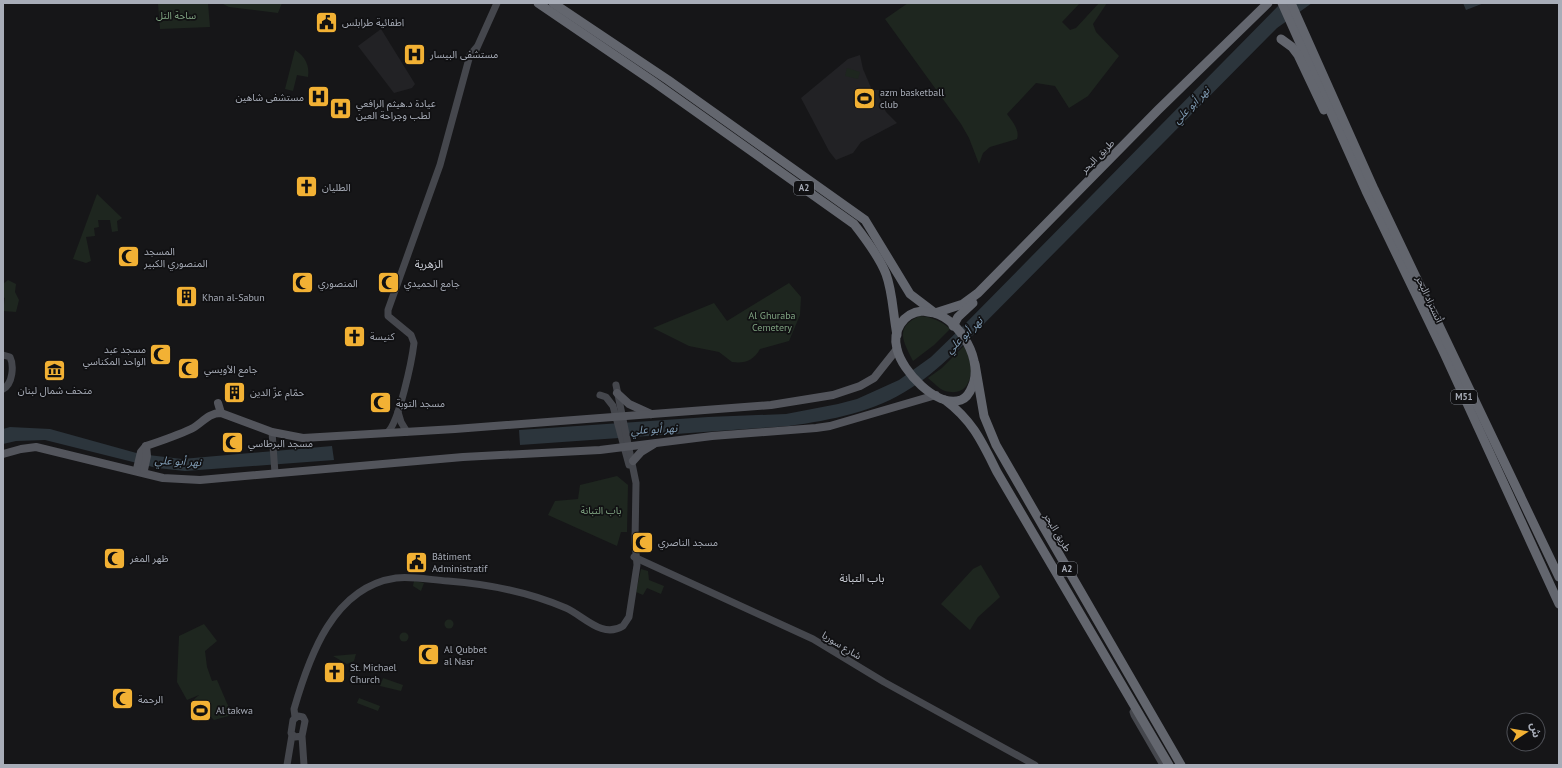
<svg xmlns="http://www.w3.org/2000/svg" width="1562" height="768" viewBox="0 0 1562 768" font-family="'PT Sans','Noto Sans Arabic',sans-serif">
	<style>
		.built { fill: #222225 }
		.green { fill: #1e261f }
		.water { fill: #2c353c }
		.lines { fill: none; stroke-linecap: round; stroke-linejoin: round }
		.secondary { stroke: #45474d; stroke-width: 7 }
		.primary { stroke: #53555c; stroke-width: 8 }
		.highway { stroke: #63666e; stroke-width: 9 }
		.labels { text-anchor: middle; stroke-width: 3.5; stroke-linejoin: round; paint-order: stroke }
		.shield { fill: #111113; stroke: #7b7e86; stroke-width: 1 }
		.shield-label { font-size: 9px; font-weight: bold; fill: #a8adb8 }
		.park-label { font-size: 10px; fill: #7fa381; stroke: #111113 }
		.poi-label { font-size: 10px; fill: #a8adb8; stroke: #111113; text-anchor: start }
		.street-label { font-size: 10px; fill: #a8adb8; stroke: #111113 }
		.water-label { font-size: 11px; font-style: italic; fill: #7f9bb3; stroke: #111113 }
		.neighbourhood-label { font-size: 11px; fill: #c9ccd4; stroke: #111113 }
	</style>
	<rect width="100%" height="100%" fill="#161618"/>
	<!-- built -->
	<g class="built">
		<polygon points="381,29 415,84 412,88 394,93 358,46"/>
		<polygon points="860,55 863,69 872,90 880,90 879,97 886,112 897,123 861,142 853,153 836,160 829,151 801,98 848,59"/>
	</g>
	<!-- green -->
	<g class="green">
		<polygon points="158,3 208,3 210,27 160,29"/>
		<polygon points="221,3 282,3 278,13 229,7"/>
		<path d="M 908,3 L 1080,3 L 1062,22 L 1070,30 L 1076,28 L 1099,3 L 1107,3 L 1093,24 L 1096,32 L 1119,56 L 1088,96 L 1069,108 L 1055,86 L 1036,83 L 1007,114 C 1012,121 1020,130 1017,139 L 990,147 L 983,153 L 979,164 L 969,138 L 961,124 L 885,19 Z"/>
		<path d="M 295,50 C 305,56 310,66 308,77 L 297,75 L 293,91 L 285,89 Z"/>
		<polygon points="847,68 860,72 858,79 845,76"/>
		<polygon points="858,91 874,96 872,106 855,101"/>
		<polygon points="97,194 122,218 117,221 118,231 112,232 110,220 98,220 99,227 94,228 95,236 86,237 91,261 86,263 73,259"/>
		<polygon points="8,280 16,284 15,292 19,300 16,312 3,311 5,298 3,297 3,284"/>
		<path d="M 789,283 L 801,297 L 800,315 L 789,341 L 760,349 C 754,360 745,364 732,362 L 719,352 L 689,346 L 653,328 L 714,303 L 727,321 Z"/>
		<path d="M 920,316 C 931,317 942,321 950,329 L 934,345 L 913,361 C 903,341 894,327 920,316 Z"/>
		<path d="M 964,346 C 975,363 975,399 945,391 C 939,389 933,382 928,378 L 942,368 Z"/>
		<polygon points="617,476 628,485 627,532 621,532 617,546 548,515 555,501 578,499 580,485"/>
		<polygon points="981,565 1000,597 978,617 970,630 941,604 973,569"/>
		<polygon points="641,569 648,571 649,580 664,586 661,594 647,588 643,595 636,592"/>
		<polygon points="414,581 424,583 421,591 413,586"/>
		<circle cx="449" cy="624" r="4.5"/>
		<polygon points="204,624 217,641 205,651 207,667 212,681 217,680 232,715 214,720 210,716 198,722 190,703 199,695 187,700 177,682 179,636"/>
		<circle cx="404" cy="637" r="4.5"/>
		<polygon points="356,654 354,661 347,664 333,656"/>
		<polygon points="383,678 403,685 401,691 380,686"/>
		<polygon points="359,698 380,706 378,711 357,703"/>
	</g>
	<!-- water -->
	<g class="water">
		<path d="M 1281,3 L 1312,3 L 1277,28 L 959,349 C 944,362 929,377 911,388 C 875,412 831,420 789,426 L 520,445 L 519,430 L 708,417 L 786,414 L 838,404 L 857,399 L 899,380 L 931,357 L 963,326 Z"/>
		<polygon points="1463,3 1484,3 1466,10"/>
		<polygon points="10,427 50,429 140,454 182,459 332,446 334,460 185,471 157,468 45,440 16,441 3,444 3,429"/>
	</g>
	<g class="lines">
		<!-- secondary -->
		<g class="secondary">
			<polyline points="475,52 497,3"/>
			<path d="M 3,355 L 10,357 C 14,365 13,384 3,389"/>
			<polyline points="600,395 606,397 613,406 629,465"/>
			<polyline points="398,412 401,422 407,432"/>
			<polyline points="272,432 275,473"/>
			<path d="M 387,433 C 399,423 412,360 414,343 L 411,335 L 388,316 L 388,310 L 440,165 L 470,55 L 476,48"/>
			<polyline points="634,557 813,639 884,682 1035,765"/>
			<polyline points="1136,708 1133,712 1134,715 1163,765"/>
			<path d="M 295,717 L 294,709 C 309,657 333,587 396,578 C 412,576 431,580 448,581 C 487,584 529,592 566,608 C 584,616 602,639 623,626 L 629,617 L 637,565 L 635,541 L 636,483 L 616,385"/>
			<polyline points="302,736 295,737 291,733 293,720 298,716 303,717 305,721 302,736 304,765"/>
			<polyline points="287,765 292,735"/>
		</g>
		<!-- primary -->
		<g class="primary">
			<polyline points="617,393 629,404 651,414"/>
			<polyline points="218,403 221,413"/>
			<polyline points="3,454 21,449 36,447 163,478 200,480 463,457 600,450 712,436 816,428 830,426 936,395"/>
			<polyline points="633,461 641,452 654,444"/>
			<path d="M 137,469 L 141,452 L 146,446 C 161,441 176,436 191,429 C 202,424 207,413 221,413 L 272,432 L 303,438 L 455,429 L 771,405 L 833,395 L 860,386 L 874,378 L 897,349"/>
			<polyline points="144,470 147,456 146,446"/>
		</g>
		<!-- highway -->
		<g class="highway">
			<path d="M 538,3 L 654,82 L 854,224 C 865,238 879,256 886,274 C 893,293 893,315 897,335"/>
			<polyline points="553,3 668,80 865,220 910,294 935,313 963,304 978,293 1158,110 1268,3"/>
			<polyline points="1282,3 1366,191 1444,353 1559,604"/>
			<polyline points="1291,3 1374,189 1559,577"/>
			<polyline points="1281,39 1292,47 1298,55 1324,110"/>
			<path d="M 922,311 C 926,312 930,312 934,313 C 960,320 984,361 972,387 C 970,392 967,398 961,400 C 936,408 902,371 897,349 C 892,331 903,313 922,311 Z"/>
			<polyline points="953,326 958,317 973,303"/>
			<polyline points="975,364 984,416 996,445 1181,765"/>
			<path d="M 945,400 C 973,421 982,442 997,472 L 1169,765"/>
		</g>
	</g>
	<!-- icons -->
	<defs>
		<symbol id="civic-square" viewBox="-11 -11 22 22"><rect x="-9" y="-9" width="18" height="18" rx="4" fill="#f2b134" stroke="#111113"/><path d="M-.6-6.5H3V-4.5H.6V-3L4-1V1h2V6H-6V1h2V-1L-.6-3ZM-1.2 2.5V6h2.4V2.5Z" fill="#111"/></symbol>
		<symbol id="hospital-square" viewBox="-11 -11 22 22"><rect x="-9" y="-9" width="18" height="18" rx="4" fill="#f2b134" stroke="#111113"/><path d="M-5-5h3v3.5h4V-5h3V5h-3V1.5h-4V5h-3Z" fill="#111"/></symbol>
		<symbol id="stadium-square" viewBox="-11 -11 22 22"><rect x="-9" y="-9" width="18" height="18" rx="4" fill="#f2b134" stroke="#111113"/><path d="M0-5a6.5 5 0 1 0 0 10a6.5 5 0 1 0 0-10ZM-3.5-1.8h7v3.6h-7Z" fill="#111"/></symbol>
		<symbol id="church-square" viewBox="-11 -11 22 22"><rect x="-9" y="-9" width="18" height="18" rx="4" fill="#f2b134" stroke="#111113"/><path d="M-1.2-6h2.4v3.5h3.3v2.4h-3.3V6h-2.4V-.1h-3.3v-2.4h3.3Z" fill="#111"/></symbol>
		<symbol id="mosque-square" viewBox="-11 -11 22 22"><rect x="-9" y="-9" width="18" height="18" rx="4" fill="#f2b134" stroke="#111113"/><path d="M3.5-4.9A6 6 0 1 0 3.5 4.9A5 5 0 1 1 3.5-4.9Z" fill="#111"/></symbol>
		<symbol id="building-square" viewBox="-11 -11 22 22"><rect x="-9" y="-9" width="18" height="18" rx="4" fill="#f2b134" stroke="#111113"/><path d="M-4-6H4V6H1V3H-1V6H-4ZM-2.5-4.3h1.7v1.8h-1.7ZM.8-4.3h1.7v1.8H.8ZM-2.5-1h1.7V.8h-1.7ZM.8-1h1.7V.8H.8Z" fill="#111"/></symbol>
		<symbol id="museum-square" viewBox="-11 -11 22 22"><rect x="-9" y="-9" width="18" height="18" rx="4" fill="#f2b134" stroke="#111113"/><path d="M0-6L6-3V-2H-6V-3ZM-5-1h2V3h-2ZM-1-1h2V3h-2ZM3-1h2V3H3ZM-6 4H6V6H-6Z" fill="#111"/></symbol>
	</defs>
	<g fill-rule="evenodd">
		<use href="#civic-square" x="314" y="10" width="25" height="25"/>
		<use href="#hospital-square" x="402" y="42" width="25" height="25"/>
		<use href="#hospital-square" x="306" y="84" width="25" height="25"/>
		<use href="#stadium-square" x="852" y="86" width="25" height="25"/>
		<use href="#hospital-square" x="328" y="96" width="25" height="25"/>
		<use href="#church-square" x="294" y="174" width="25" height="25"/>
		<use href="#mosque-square" x="116" y="244" width="25" height="25"/>
		<use href="#mosque-square" x="290" y="270" width="25" height="25"/>
		<use href="#mosque-square" x="376" y="270" width="25" height="25"/>
		<use href="#building-square" x="174" y="284" width="25" height="25"/>
		<use href="#church-square" x="342" y="324" width="25" height="25"/>
		<use href="#mosque-square" x="148" y="342" width="25" height="25"/>
		<use href="#mosque-square" x="176" y="356" width="25" height="25"/>
		<use href="#museum-square" x="42" y="358" width="25" height="25"/>
		<use href="#building-square" x="222" y="380" width="25" height="25"/>
		<use href="#mosque-square" x="368" y="390" width="25" height="25"/>
		<use href="#mosque-square" x="220" y="430" width="25" height="25"/>
		<use href="#mosque-square" x="630" y="530" width="25" height="25"/>
		<use href="#mosque-square" x="102" y="546" width="25" height="25"/>
		<use href="#civic-square" x="404" y="550" width="25" height="25"/>
		<use href="#mosque-square" x="416" y="642" width="25" height="25"/>
		<use href="#church-square" x="322" y="660" width="25" height="25"/>
		<use href="#mosque-square" x="110" y="686" width="25" height="25"/>
		<use href="#stadium-square" x="188" y="698" width="25" height="25"/>
	</g>
	<g class="labels">
		<!-- shield labels -->
		<g class="shield">
			<rect x="794" y="181" width="20" height="14" rx="3"/>
			<rect x="1451" y="390" width="26" height="14" rx="3"/>
			<rect x="1057" y="562" width="20" height="14" rx="3"/>
		</g>
		<g class="shield-label">
			<text x="804" y="191">A2</text>
			<text x="1464" y="400">M51</text>
			<text x="1067" y="572">A2</text>
		</g>
		<!-- park labels -->
		<g class="park-label">
			<text x="176" y="19">ساحة التل</text>
			<text x="772" y="319">Al Ghuraba<tspan x="772" dy="12">Cemetery</tspan></text>
			<text x="601" y="514">باب التبانة</text>
		</g>
		<!-- poi labels -->
		<g class="poi-label">
			<text x="342" y="26">اطفائية طرابلس</text>
			<text x="430" y="58">مستشفی البيسار</text>
			<text x="880" y="96">azm basketball<tspan x="880" dy="12">club</tspan></text>
			<text x="304" y="101" text-anchor="end">مستشفى شاهين</text>
			<text x="356" y="107">عيادة د.هيثم الرافعي<tspan x="356" dy="12">لطب وجراحة العين</tspan></text>
			<text x="322" y="191">الطليان</text>
			<text x="144" y="255">المسجد<tspan x="144" dy="12">المنصوري الكبير</tspan></text>
			<text x="318" y="287">المنصوري</text>
			<text x="404" y="287">جامع الحميدي</text>
			<text x="202" y="301">Khan al-Sabun</text>
			<text x="370" y="340">كنيسة</text>
			<text x="146" y="353" text-anchor="end">مسجد عبد<tspan x="146" dy="12">الواحد المكناسي</tspan></text>
			<text x="204" y="373">جامع الأويسي</text>
			<text x="55" y="394" text-anchor="middle">متحف شمال لبنان</text>
			<text x="250" y="396">حمّام عزّ الدين</text>
			<text x="396" y="407">مسجد التوبة</text>
			<text x="248" y="447">مسجد البرطاسي</text>
			<text x="658" y="546">مسجد الناصري</text>
			<text x="432" y="560">Bâtiment<tspan x="432" dy="12">Administratif</tspan></text>
			<text x="130" y="562">ظهر المغر</text>
			<text x="444" y="653">Al Qubbet<tspan x="444" dy="12">al Nasr</tspan></text>
			<text x="350" y="671">St. Michael<tspan x="350" dy="12">Church</tspan></text>
			<text x="138" y="703">الرحمة</text>
			<text x="216" y="714">Al takwa</text>
		</g>
		<!-- street labels -->
		<g class="street-label">
			<text transform="translate(1097 156) rotate(-45)" y="4">طريق البحر</text>
			<text transform="translate(1430 299) rotate(65)" y="4">أتستراد البحر</text>
			<text transform="translate(1058 532) rotate(59)" y="4">طريق البحر</text>
			<text transform="translate(842 645) rotate(31)" y="4">شارع سوريا</text>
		</g>
		<!-- water labels -->
		<g class="water-label">
			<text transform="translate(1191 105) rotate(-45)" y="4">نهر أبو علي</text>
			<text transform="translate(964 335) rotate(-44)" y="4">نهر أبو علي</text>
			<text transform="translate(654 429) rotate(-3)" y="4">نهر أبو علي</text>
			<text transform="translate(178 461) rotate(3)" y="4">نهر أبو علي</text>
		</g>
		<!-- neighbourhood labels -->
		<g class="neighbourhood-label">
			<text x="429" y="268">الزهرية</text>
			<text x="862" y="582">باب التبانة</text>
		</g>
	</g>
	<!-- border -->
	<rect width="1562" height="768" fill="none" stroke="#a8adb8" stroke-width="8"/>
	<!-- north arrow -->
	<g transform="translate(1526 732) rotate(78)"><circle r="19" fill="#111113" stroke="#4d4f55"/>
	<path d="M0-3L7 15L0 10L-7 15Z" fill="#f2b134"/>
	<text y="-6" font-size="11" font-weight="bold" text-anchor="middle" fill="#a8adb8">ش</text>
	</g>
</svg>
